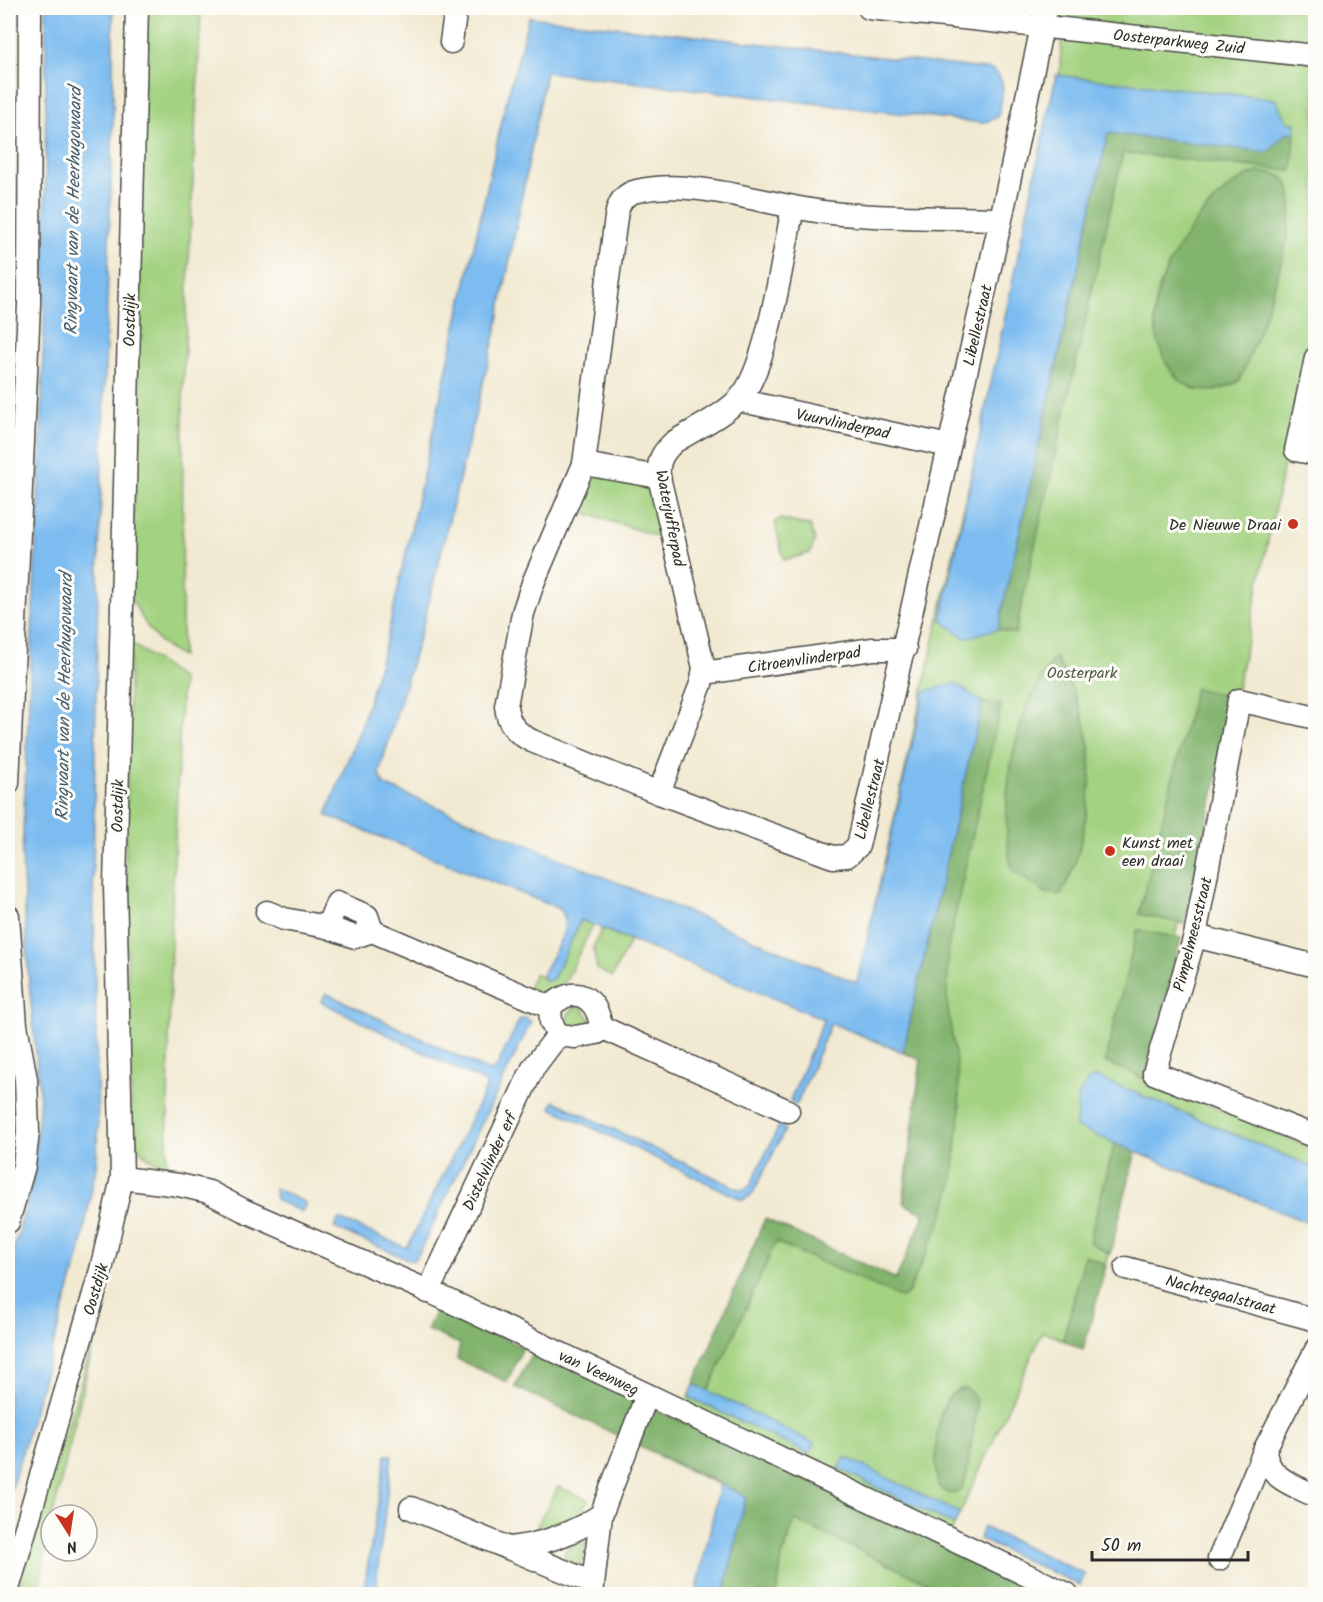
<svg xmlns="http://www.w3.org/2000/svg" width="1323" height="1602" viewBox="0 0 1323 1602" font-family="Kalam,sans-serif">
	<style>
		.green { fill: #a3d280; stroke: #677e56; stroke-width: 1.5 }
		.forest { fill: #82b46e; stroke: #56704c; stroke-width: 1.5 }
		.water { fill: #7cbcf0; stroke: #54748e; stroke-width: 1.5 }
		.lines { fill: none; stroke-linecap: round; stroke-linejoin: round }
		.street-casing { stroke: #494844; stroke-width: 25 }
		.street { stroke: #fff; stroke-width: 22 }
		.poi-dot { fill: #c8321e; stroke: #fdfcf7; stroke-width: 2 }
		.labels { text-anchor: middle; stroke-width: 6; stroke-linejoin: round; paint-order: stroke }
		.street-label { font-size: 16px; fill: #2b2b2b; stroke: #fdfcf7 }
		.poi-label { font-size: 16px; fill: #2b2b2b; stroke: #fdfcf7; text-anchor: end }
		.park-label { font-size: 16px; fill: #4f5d44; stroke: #fdfcf7 }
		.water-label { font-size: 18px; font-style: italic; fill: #475e70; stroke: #fdfcf7 }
	</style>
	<rect width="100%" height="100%" fill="#fdfcf7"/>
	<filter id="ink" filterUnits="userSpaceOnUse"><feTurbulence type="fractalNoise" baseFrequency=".0167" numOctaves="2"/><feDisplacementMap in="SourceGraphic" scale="12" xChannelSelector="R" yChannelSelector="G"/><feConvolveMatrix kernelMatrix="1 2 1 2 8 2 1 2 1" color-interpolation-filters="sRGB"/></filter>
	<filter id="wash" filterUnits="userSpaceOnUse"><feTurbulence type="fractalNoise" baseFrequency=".008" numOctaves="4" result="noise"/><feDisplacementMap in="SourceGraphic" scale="24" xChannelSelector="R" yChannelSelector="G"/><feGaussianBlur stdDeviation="1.35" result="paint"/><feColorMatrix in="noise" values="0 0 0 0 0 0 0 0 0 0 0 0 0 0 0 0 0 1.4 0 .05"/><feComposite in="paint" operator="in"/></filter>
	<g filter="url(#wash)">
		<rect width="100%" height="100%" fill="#f1e9d1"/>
		<!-- green -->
		<g class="green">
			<path d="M 145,8 L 201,8 L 183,388 L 182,657 C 155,644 145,624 131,598 Z"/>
			<polygon points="1054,8 1315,8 1315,316 1235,698 1231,698 1142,1077 1315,1149 1315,1168 1141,1095 1137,1145 1083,1349 1043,1331 928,1583 951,1594 724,1594 746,1497 659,1457 689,1396 765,1219 896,1279 925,1214 903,1203 921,1060 847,1029 1059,82 1063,17 1058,16"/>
			<polygon points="592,475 650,484 662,535 656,536 579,511 578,506"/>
			<polygon points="779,519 810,526 815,540 810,553 784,560 775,523"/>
			<polygon points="130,642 182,679 171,930 167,1167 149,1158 132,1143 125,880"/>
			<polygon points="581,920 593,925 561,990 552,997 527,990 535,973 546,981 553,979"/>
			<polygon points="602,929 630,941 612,977 597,969 593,947"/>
			<polygon points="579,1003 591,1020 589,1028 565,1025 568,1014"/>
			<polygon points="97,1329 53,1515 51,1515 39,1594 16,1594"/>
			<polygon points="558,1487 589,1500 587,1503 570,1522 534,1531"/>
			<polygon points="576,1541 586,1543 581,1565 566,1561 564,1556 567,1548"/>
		</g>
		<!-- forest -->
		<g class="forest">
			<polygon points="1287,132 1295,133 1292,171 1123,153 1015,634 998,629 1108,133 1268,152"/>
			<path d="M 1258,172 C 1269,172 1285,174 1289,186 C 1302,222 1256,345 1239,381 C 1184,414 1152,358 1155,309 C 1158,265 1214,183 1258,172 Z"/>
			<path d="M 1055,657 C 1089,714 1098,756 1085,821 C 1080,849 1075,871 1060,895 L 1046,893 L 1012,870 C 997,804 1013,711 1055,657 Z"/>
			<polygon points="1195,688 1235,698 1184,924 1139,914"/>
			<polygon points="982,702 1001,705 949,943 947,1002 958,1075 960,1112 952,1186 941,1221 908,1293 902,1298 776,1242 708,1392 694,1384 765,1219 896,1279 925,1214 904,1203 921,1060 903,1052"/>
			<polygon points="1137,930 1181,938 1145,1079 1105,1062"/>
			<polygon points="1115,1142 1136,1151 1110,1254 1089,1242"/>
			<polygon points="1085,1255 1106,1266 1083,1350 1063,1340"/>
			<polygon points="437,1308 523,1347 507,1382 457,1359 460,1344 427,1330"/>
			<polygon points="533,1351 1045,1594 951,1594 795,1520 782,1557 777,1594 724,1594 746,1496 515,1387"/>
			<path d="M 960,1389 L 967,1389 C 974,1395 976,1399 977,1409 L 966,1477 L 961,1490 L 949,1494 L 938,1486 C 934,1462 933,1399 960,1389 Z"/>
		</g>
		<!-- water -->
		<g class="water">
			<polygon points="46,8 113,8 113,119 98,586 93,871 98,1135 96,1167 79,1257 8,1500 8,1270 33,1180 40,1099 28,971 22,854 41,438 45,285"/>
			<path d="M 529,17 L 993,70 C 1009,82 1001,99 998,117 L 983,123 L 546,72 L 496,331 L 424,621 L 379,773 L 384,785 L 857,983 L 924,692 L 955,683 L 982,702 L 903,1052 L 831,1023 L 797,1104 L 795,1105 L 790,1100 L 824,1019 L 581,920 L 553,979 L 545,981 L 542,975 C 550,958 575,926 560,909 L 326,815 L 361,727 L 387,638 L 506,102 Z"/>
			<polygon points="1056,75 1275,99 1287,122 1296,123 1295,133 1287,132 1268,152 1108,133 998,629 965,638 941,620"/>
			<polygon points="326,993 489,1071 496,1068 520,1019 526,1018 531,1022 417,1257 412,1261 334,1228 339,1219 404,1247 408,1246 486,1088 486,1083 321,1002"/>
			<polygon points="1097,1077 1315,1168 1315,1226 1076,1127 1078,1098 1087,1081"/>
			<polygon points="554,1101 741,1190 750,1186 780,1124 785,1130 752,1195 743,1200 551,1108"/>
			<polygon points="274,1188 306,1203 302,1212 276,1200"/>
			<polygon points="694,1384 814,1443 809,1454 689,1397"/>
			<polygon points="386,1455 392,1455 376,1584 397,1594 363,1594"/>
			<polygon points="845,1457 960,1513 954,1525 839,1469"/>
			<polygon points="720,1484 746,1496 724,1594 696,1594"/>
			<polygon points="983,1527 1085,1574 1080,1585 979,1539"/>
		</g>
	</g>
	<g filter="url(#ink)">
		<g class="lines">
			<defs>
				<g id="street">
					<polyline points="869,8 1316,56"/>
					<polyline points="451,42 456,8"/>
					<path d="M 1001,219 C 945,217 888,219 832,213 C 771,207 697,177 637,191 C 623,194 618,204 616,217 L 584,464 L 533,583 L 523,613 L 506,706 C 508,724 516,733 532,741 L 659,793 L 833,857 L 847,856 L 858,846 L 1001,219 L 1046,8"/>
					<polyline points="1316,358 1296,450 1316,454"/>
					<polyline points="738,400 949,446"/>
					<polyline points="584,464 659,477"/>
					<polyline points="704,673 873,649 905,649"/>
					<polyline points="1316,718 1239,700 1195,936 1154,1073 1316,1137"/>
					<polyline points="8,783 29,304 30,8"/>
					<path d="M 659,793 L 701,684 L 704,668 L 659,477 C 657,461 663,452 674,442 C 695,429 723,416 740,398 C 768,368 783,253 793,208"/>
					<polyline points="267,912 284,919 327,927"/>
					<polyline points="8,916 16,1025 26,1079 28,1132 24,1166 8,1222"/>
					<polyline points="372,931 367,916 337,903 327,927 355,937 372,931 550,1007"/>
					<polyline points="1195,936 1316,966"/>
					<polyline points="601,1027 788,1111"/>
					<polyline points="122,1178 179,1185 209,1192 243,1210 435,1294 1067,1594"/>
					<polyline points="1126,1268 1316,1320"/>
					<path d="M 428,1292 L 533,1068 L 558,1035 L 551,1022 L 550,1007 C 575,983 597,997 601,1027 L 597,1033 L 575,1037 L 558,1035"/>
					<path d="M 1265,1449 C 1266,1478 1293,1485 1316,1496"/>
					<polyline points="411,1508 593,1583"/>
					<path d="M 511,1548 C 544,1544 574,1533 601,1515"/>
					<polyline points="1219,1559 1265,1449 1316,1350"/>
					<polyline points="8,1589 101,1270 122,1178 115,885 137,8"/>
					<polyline points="592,1594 601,1515 647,1395"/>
				</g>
			</defs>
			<!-- street casing -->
			<use href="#street" class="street-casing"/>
			<!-- street -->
			<use href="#street" class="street"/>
		</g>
	</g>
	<!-- markers -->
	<g class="poi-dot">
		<circle cx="1293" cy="524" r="6"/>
		<circle cx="1110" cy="851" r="6"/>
	</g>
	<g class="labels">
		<!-- street labels -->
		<g class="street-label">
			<text transform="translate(1179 41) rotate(6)" y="6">Oosterparkweg Zuid</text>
			<text transform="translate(129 320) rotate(-89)" y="6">Oostdijk</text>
			<text transform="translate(977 325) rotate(-77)" y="6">Libellestraat</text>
			<text transform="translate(843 423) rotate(12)" y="6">Vuurvlinderpad</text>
			<text transform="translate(671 518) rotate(79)" y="6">Waterjufferpad</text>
			<text transform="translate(804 659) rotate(-8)" y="6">Citroenvlinderpad</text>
			<text transform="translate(869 799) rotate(-76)" y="6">Libellestraat</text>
			<text transform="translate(117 806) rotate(-89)" y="6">Oostdijk</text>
			<text transform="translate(1192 934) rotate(-76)" y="6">Pimpelmeesstraat</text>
			<text transform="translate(489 1161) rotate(-65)" y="6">Distelvlinder erf</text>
			<text transform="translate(95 1289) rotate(-74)" y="6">Oostdijk</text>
			<text transform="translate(1221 1294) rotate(15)" y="6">Nachtegaalstraat</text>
			<text transform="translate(599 1372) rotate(25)" y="6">van Veenweg</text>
		</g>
		<!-- poi labels -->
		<g class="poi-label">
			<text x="1281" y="530">De Nieuwe Draai</text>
			<text x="1122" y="848" text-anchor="start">Kunst met<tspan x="1122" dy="18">een draai</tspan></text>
		</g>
		<!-- park labels -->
		<g class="park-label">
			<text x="1082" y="678">Oosterpark</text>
		</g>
		<!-- water labels -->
		<g class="water-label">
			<text transform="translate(73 211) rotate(-89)" y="6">Ringvaart van de Heerhugowaard</text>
			<text transform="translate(64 697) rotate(-89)" y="6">Ringvaart van de Heerhugowaard</text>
		</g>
	</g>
	<!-- margin -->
	<rect width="1323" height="1602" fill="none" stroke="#fdfcf7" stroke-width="30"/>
	<!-- north arrow -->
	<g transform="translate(69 1533) rotate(168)"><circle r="28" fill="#fdfcf7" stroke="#a9a8a5" stroke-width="1.5"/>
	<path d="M0-4.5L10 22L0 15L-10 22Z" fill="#c8321e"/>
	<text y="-9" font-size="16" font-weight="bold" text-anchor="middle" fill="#2b2b2b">N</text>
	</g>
	<!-- scale -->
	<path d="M1092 1551v9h156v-9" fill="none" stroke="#2b2b2b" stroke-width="3"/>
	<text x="1101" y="1551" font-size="18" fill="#2b2b2b" stroke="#fdfcf7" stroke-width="4.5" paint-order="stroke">50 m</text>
</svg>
